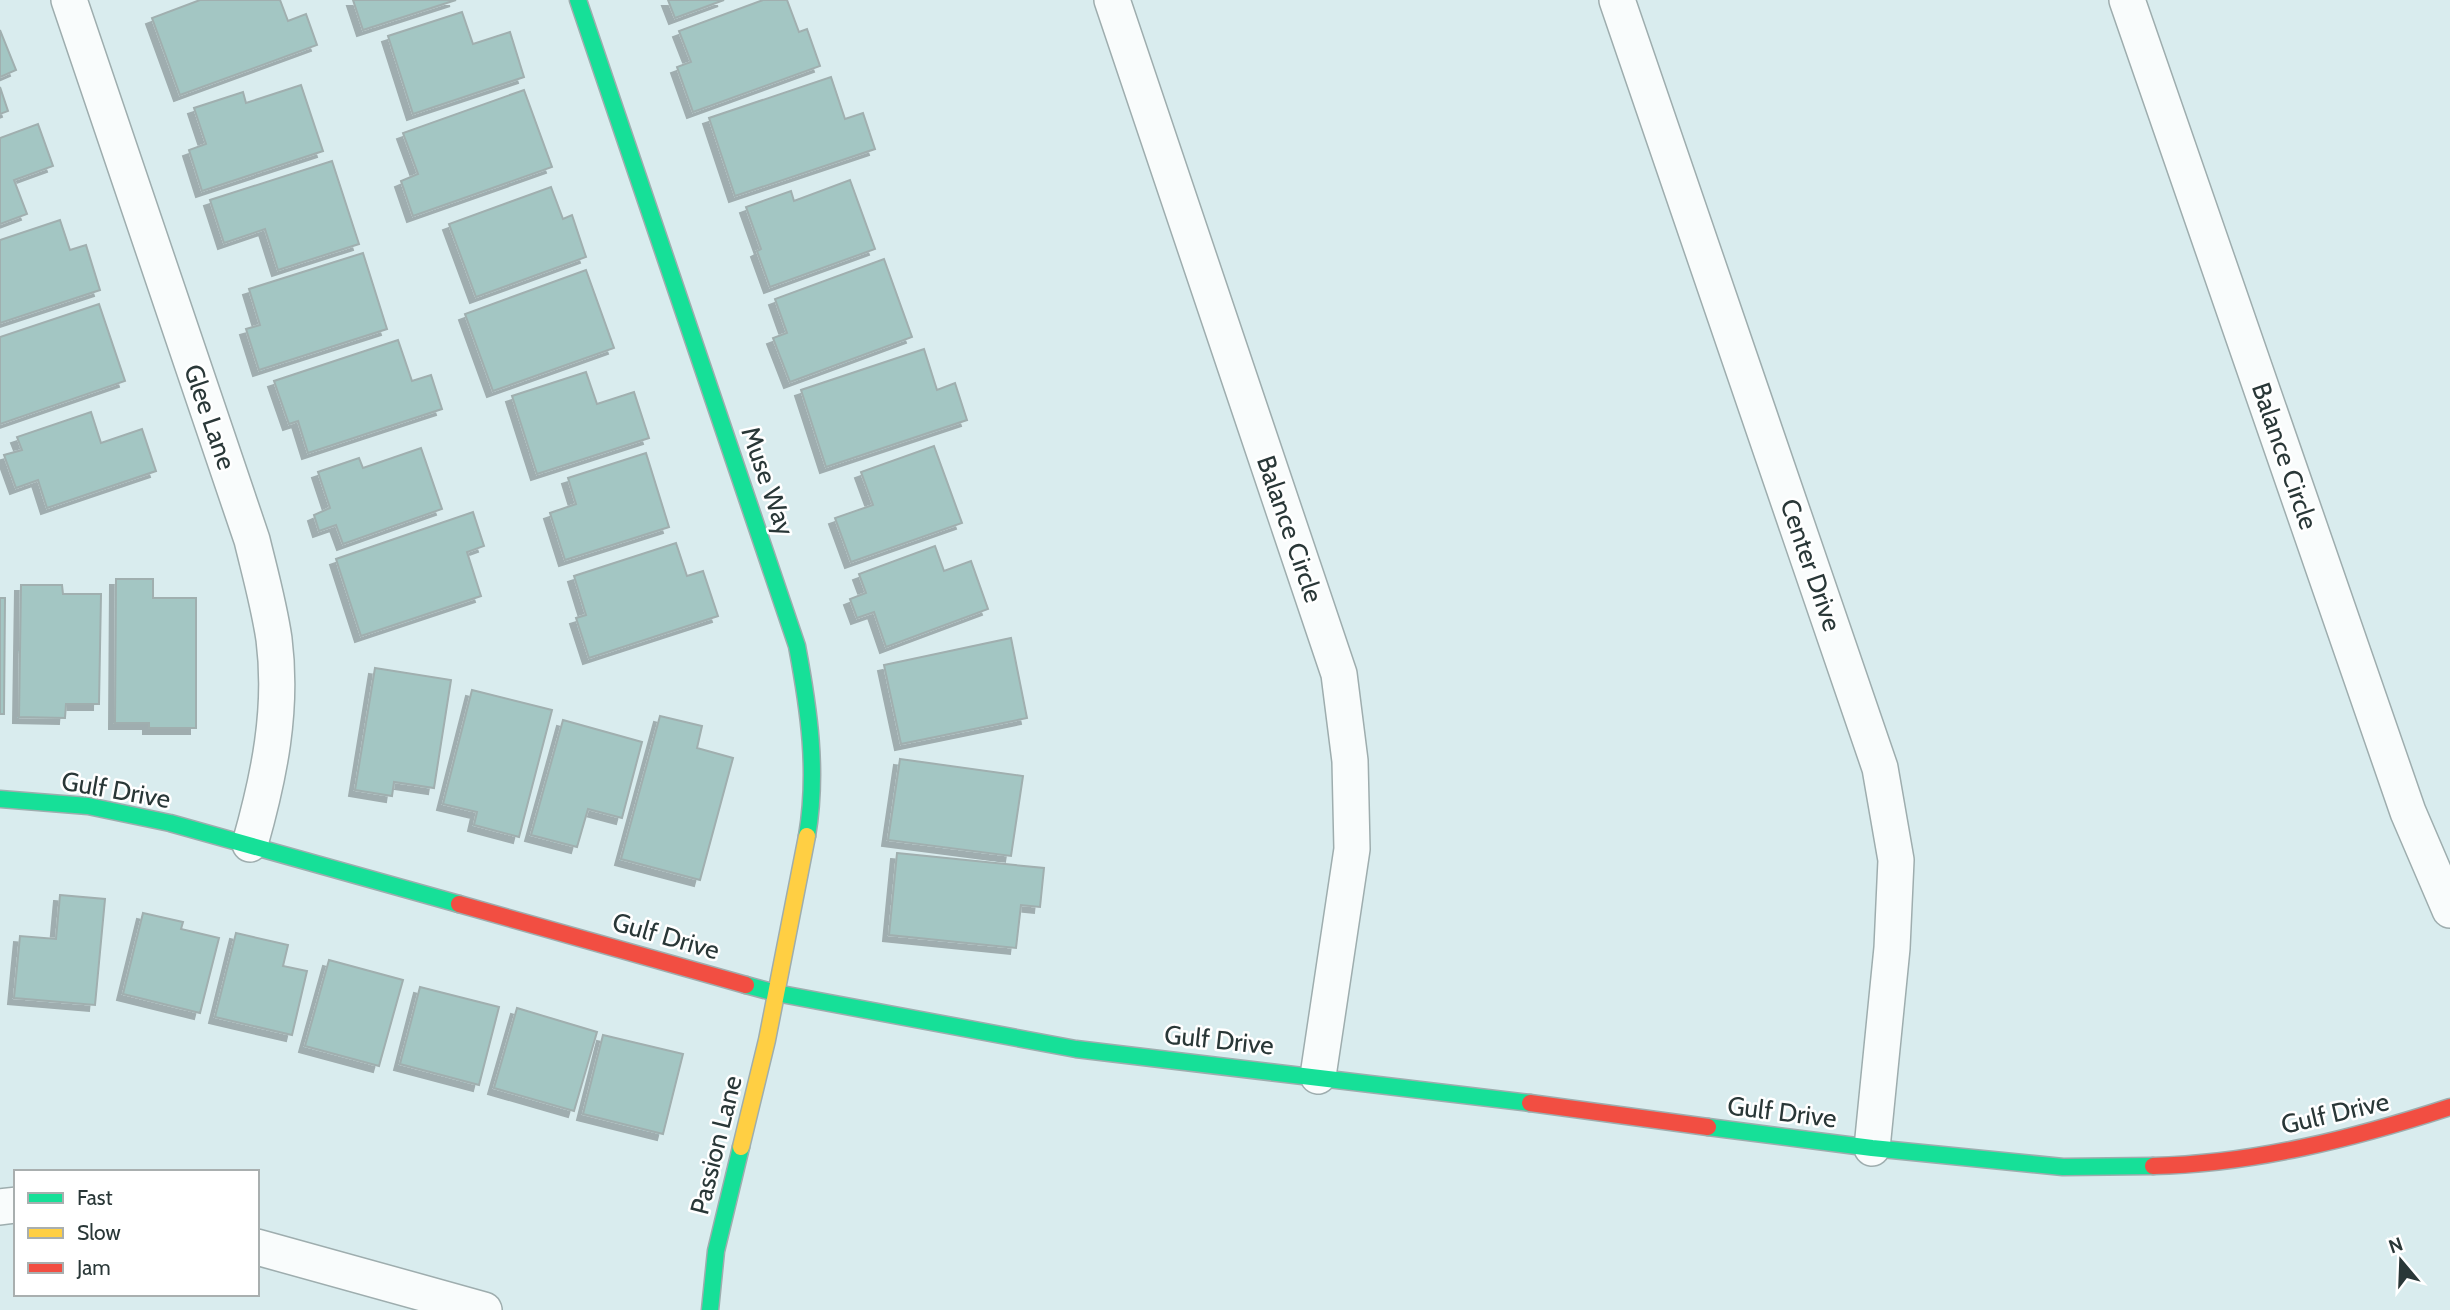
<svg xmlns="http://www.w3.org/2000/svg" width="2450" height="1310" viewBox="0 0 2450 1310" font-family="Cabin,sans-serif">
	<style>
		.building { fill: #a3c6c3; stroke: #a0afaf; stroke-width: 2; filter: url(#shadow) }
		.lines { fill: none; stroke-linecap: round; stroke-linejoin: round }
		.street-casing { stroke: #9eadae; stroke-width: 38 }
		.fast-casing { stroke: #9eadae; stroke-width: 19 }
		.slow-casing { stroke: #9eadae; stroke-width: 19 }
		.jam-casing { stroke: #9eadae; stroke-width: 19 }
		.street { stroke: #f9fcfc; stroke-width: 35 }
		.fast { stroke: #16e098; stroke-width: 16 }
		.slow { stroke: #ffcf43; stroke-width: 16 }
		.jam { stroke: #f24e42; stroke-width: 16 }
		.labels { text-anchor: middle; stroke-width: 5; stroke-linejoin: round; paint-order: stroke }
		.street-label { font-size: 26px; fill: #293737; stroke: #fff }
	</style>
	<defs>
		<filter id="shadow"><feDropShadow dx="-6" dy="6" stdDeviation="0" flood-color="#0004"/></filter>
	</defs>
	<rect width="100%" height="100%" fill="#d9ecee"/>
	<!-- building -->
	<g class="building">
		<polygon points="200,0 280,0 288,21 306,14 317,45 180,95 152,18"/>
		<polygon points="353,0 456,0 363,30"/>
		<polygon points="668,0 724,0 675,18"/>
		<polygon points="763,0 787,0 799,32 807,29 820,66 693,112 677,67 691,62 679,31"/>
		<polygon points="462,12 473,44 510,32 524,77 413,114 388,36"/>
		<polygon points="0,30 16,70 0,77"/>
		<polygon points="831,77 845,119 863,113 875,149 735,196 709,118"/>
		<polygon points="301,85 323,151 202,191 189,150 206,144 194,108 243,92 246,103"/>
		<polygon points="0,87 8,111 0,114"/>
		<polygon points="524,90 552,167 413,216 401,181 418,174 403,133"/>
		<polygon points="38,124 53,166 14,180 27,214 0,224 0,138"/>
		<polygon points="332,161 359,244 278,270 265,229 224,243 210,200"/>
		<polygon points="850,180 875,249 770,287 757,251 761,249 746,207 791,191 794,201"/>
		<polygon points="551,187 563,219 572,215 586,257 476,297 449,224"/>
		<polygon points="60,220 70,250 86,245 100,290 0,323 0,240"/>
		<polygon points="363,253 387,329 259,370 246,329 260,325 249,289"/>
		<polygon points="884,259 912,337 790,382 773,338 787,333 775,299"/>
		<polygon points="586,270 614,348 493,391 465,314"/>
		<polygon points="99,304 125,381 0,424 0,337"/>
		<polygon points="398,340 412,381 431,375 442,409 308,453 298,421 289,424 274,381"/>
		<polygon points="924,349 937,390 955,383 967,420 826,467 801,390"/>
		<polygon points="586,372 597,404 634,392 649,438 537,474 512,396"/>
		<polygon points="91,412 101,443 142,429 156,471 47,508 38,480 16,488 4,455 22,450 17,437"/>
		<polygon points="934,446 962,523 851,562 835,518 873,505 861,472"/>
		<polygon points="421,448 442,509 343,544 336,525 319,531 314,515 330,508 318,472 359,458 363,468"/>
		<polygon points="646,453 669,527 565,560 550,513 576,504 568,478"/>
		<polygon points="473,512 484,546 467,552 481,596 361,636 336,559"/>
		<polygon points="676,543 687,576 703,571 718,616 589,658 576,618 586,615 574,576"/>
		<polygon points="935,546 944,571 971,561 988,609 886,647 874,612 857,618 850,599 866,593 859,574"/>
		<polygon points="116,579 153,579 153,598 196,598 196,728 149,728 149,723 115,723"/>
		<polygon points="21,585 62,585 63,594 101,594 99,704 66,704 65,718 19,717"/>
		<polygon points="0,598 5,598 4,714 0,714"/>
		<polygon points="1011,638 1027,718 901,744 884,665"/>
		<polygon points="375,668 451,680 434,788 394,782 392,796 355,790"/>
		<polygon points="472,690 552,710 519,837 474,825 477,812 443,804"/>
		<polygon points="660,716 702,726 697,748 733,758 700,880 621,859"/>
		<polygon points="563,720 642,742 622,818 588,809 577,847 531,835"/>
		<polygon points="900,759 1023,776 1011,856 888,840"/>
		<polygon points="897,853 1044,868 1040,907 1021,905 1016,948 889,935"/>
		<polygon points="60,895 105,899 95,1005 14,998 20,936 56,939"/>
		<polygon points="143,913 183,922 181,929 219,938 200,1013 123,994"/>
		<polygon points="236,933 288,945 283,966 307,971 292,1035 215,1017"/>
		<polygon points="329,960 403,980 379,1066 305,1046"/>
		<polygon points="420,987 499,1007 479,1085 400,1064"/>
		<polygon points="517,1008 597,1032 574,1111 494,1088"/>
		<polygon points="603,1035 683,1054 663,1134 583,1114"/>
	</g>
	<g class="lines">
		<defs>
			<g id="street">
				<path d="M 69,0 L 252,540 C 260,573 269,605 274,639 C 283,710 269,777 250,844"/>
				<polyline points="1112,0 1339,674 1350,761 1352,849 1318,1076"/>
				<polyline points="1617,0 1880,768 1896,860 1892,948 1872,1148"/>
				<polyline points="2127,0 2408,812 2450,910"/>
				<polyline points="0,1207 16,1205"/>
				<polyline points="257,1247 484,1310"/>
			</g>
			<g id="fast">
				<path d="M 578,0 L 797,646 C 809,710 818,771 807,836"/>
				<polyline points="0,799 88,806 170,823 459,904"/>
				<polyline points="746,985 776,993 1076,1049 1530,1103"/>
				<polyline points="1708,1127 1872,1148 2063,1167 2153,1166"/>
				<polyline points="710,1310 716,1251 741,1147"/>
			</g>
			<polyline id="slow" points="741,1147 767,1040 807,836"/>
			<g id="jam">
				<polyline points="459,904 746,985"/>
				<polyline points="1530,1103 1708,1127"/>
				<path d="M 2153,1166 C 2253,1164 2355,1138 2450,1107"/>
			</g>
		</defs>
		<!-- street casing -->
		<use href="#street" class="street-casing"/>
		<!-- fast casing -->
		<use href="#fast" class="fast-casing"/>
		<!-- slow casing -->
		<use href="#slow" class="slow-casing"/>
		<!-- jam casing -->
		<use href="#jam" class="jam-casing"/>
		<!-- street -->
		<use href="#street" class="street"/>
		<!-- fast -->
		<use href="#fast" class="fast"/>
		<!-- slow -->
		<use href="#slow" class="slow"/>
		<!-- jam -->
		<use href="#jam" class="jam"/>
	</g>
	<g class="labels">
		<!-- street labels -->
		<g class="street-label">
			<text transform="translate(210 417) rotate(71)" y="9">Glee Lane</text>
			<text transform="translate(2285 456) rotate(71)" y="9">Balance Circle</text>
			<text transform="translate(768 481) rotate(71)" y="9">Muse Way</text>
			<text transform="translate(1290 529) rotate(71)" y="9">Balance Circle</text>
			<text transform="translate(1811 565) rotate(71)" y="9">Center Drive</text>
			<text transform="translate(116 790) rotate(10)" y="9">Gulf Drive</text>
			<text transform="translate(666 936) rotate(16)" y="9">Gulf Drive</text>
			<text transform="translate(1219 1040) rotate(6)" y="9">Gulf Drive</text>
			<text transform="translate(1782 1112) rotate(7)" y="9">Gulf Drive</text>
			<text transform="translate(2335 1113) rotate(-13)" y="9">Gulf Drive</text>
			<text transform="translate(716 1145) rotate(-76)" y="9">Passion Lane</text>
		</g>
	</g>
	<!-- legend -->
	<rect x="14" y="1170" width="245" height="126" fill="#ffffff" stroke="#a9afaf" stroke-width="2"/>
	<rect x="28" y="1193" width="35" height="10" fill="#16e098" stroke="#a9afaf" stroke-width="2"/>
	<text x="77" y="1205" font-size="21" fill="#293737">Fast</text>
	<rect x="28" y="1228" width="35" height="10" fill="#ffcf43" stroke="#a9afaf" stroke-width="2"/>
	<text x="77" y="1240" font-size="21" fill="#293737">Slow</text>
	<rect x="28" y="1263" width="35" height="10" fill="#f24e42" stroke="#a9afaf" stroke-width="2"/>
	<text x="77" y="1275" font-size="21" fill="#293737">Jam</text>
	<!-- north arrow -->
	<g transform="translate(2401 1261) rotate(341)" stroke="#ffffff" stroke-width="5" paint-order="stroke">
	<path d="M0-5L12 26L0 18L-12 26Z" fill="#293737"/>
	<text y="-10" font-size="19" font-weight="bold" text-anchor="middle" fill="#293737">N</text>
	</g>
</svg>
